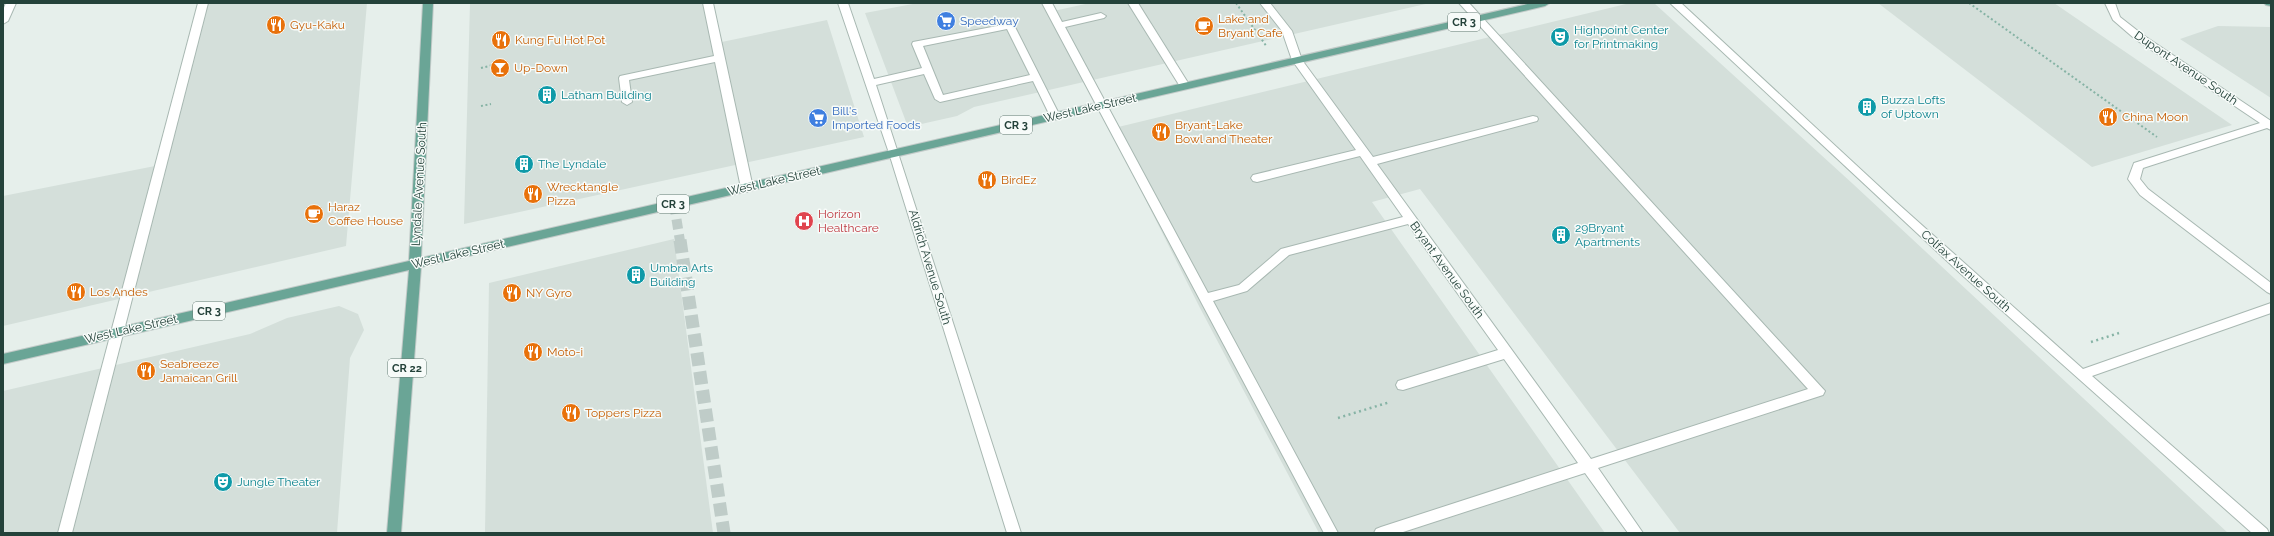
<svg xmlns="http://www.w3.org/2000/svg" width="2274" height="536" viewBox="0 0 2274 536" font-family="Raleway,sans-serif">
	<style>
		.built { fill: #d4dfda }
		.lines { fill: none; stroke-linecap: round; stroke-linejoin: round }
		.minor-tunnel-far1 { stroke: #bfccc8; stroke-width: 10; stroke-dasharray: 10 5.5; stroke-linecap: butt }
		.minor-tunnel { stroke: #bfccc8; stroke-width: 13; stroke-dasharray: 13 6; stroke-linecap: butt }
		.minor-casing { stroke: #a8b8b2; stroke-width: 2 }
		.major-casing { stroke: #c2cac8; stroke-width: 2 }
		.path-far1 { stroke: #86b3a5; stroke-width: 2; stroke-dasharray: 2 2.5; stroke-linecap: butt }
		.path { stroke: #86b3a5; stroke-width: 2.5; stroke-dasharray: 2 3.5; stroke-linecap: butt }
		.minor { fill: #fff; fill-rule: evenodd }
		.major { fill: #6aa596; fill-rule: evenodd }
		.labels { text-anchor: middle; stroke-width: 3; stroke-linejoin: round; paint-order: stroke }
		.shield { fill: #f7fbf9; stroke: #637a73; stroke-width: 1 }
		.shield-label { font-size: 11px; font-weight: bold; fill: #24423a }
		.food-label { font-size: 12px; fill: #c56008; stroke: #f7fbf9; text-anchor: start }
		.shop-label { font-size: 12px; fill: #366cbe; stroke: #f7fbf9; text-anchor: start }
		.culture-label { font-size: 12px; fill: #0d838f; stroke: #f7fbf9; text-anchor: start }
		.street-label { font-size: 12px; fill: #24423a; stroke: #f7fbf9 }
		.health-label { font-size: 12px; fill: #be3a42; stroke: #f7fbf9; text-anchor: start }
	</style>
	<rect width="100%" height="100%" fill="#e6efeb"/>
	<!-- built -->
	<g class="built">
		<polygon points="203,3 367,3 346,246 3,326 3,196 155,166"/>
		<polygon points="470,3 703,3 712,44 827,20 864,137 464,224"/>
		<polygon points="918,3 1044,3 1049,12 1090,3 1430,3 974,107 957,116 908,127 865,13"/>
		<polygon points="1630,3 1654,3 1853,184 2228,533 1680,533 1420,189 1372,202 1605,533 1319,533 1200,308 1110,129"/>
		<polygon points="1878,3 2054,3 2232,125 2092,167"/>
		<polygon points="2218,26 2271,27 2271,98 2180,39"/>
		<polygon points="674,239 713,533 485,533 489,283"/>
		<polygon points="339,306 358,314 364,330 350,358 337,533 3,533 3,391 250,334 287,318"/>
	</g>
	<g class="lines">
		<!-- minor-tunnel-far1 -->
		<polyline class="minor-tunnel-far1" points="674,204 680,241"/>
		<!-- minor-tunnel -->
		<polyline class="minor-tunnel" points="680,240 724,533"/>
		<defs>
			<g id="minor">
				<polygon points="6,3 16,3 8,21 3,24 3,10"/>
				<polygon points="198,3 208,3 72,533 58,533"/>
				<polygon points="703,3 713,3 753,188 747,192 741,188 715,62 629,80 632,102 627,105 622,102 619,78 620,76 714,56"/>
				<path d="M 838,3 L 848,3 L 874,79 L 922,68 L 912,44 L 913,42 L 1013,23 L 1060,116 L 1059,118 L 1051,118 L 1033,81 L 940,102 L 935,99 L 924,74 L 876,85 L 1021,533 L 1007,533 L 889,153 ZM 1007,29 L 1030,75 L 943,95 L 923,46 Z"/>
				<polygon points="1042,3 1052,3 1062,22 1101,13 1106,16 1104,18 1065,27 1208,293 1239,285 1281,249 1403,217 1360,156 1257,182 1253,181 1251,178 1253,175 1356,150 1292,60 1282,31 1260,3 1270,3 1292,31 1302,60 1373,157 1533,116 1537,117 1538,119 1537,121 1377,164 1591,459 1808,389 1459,3 1469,3 1825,391 1823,395 1598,468 1643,533 1628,533 1585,473 1400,533 1374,533 1376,529 1381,527 1578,463 1504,359 1403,390 1398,389 1396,385 1398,381 1498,350 1408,224 1289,255 1247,291 1213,301 1338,533 1324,533"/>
				<polygon points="1128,3 1138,3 1190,86 1189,88 1181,88"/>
				<polygon points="1670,3 1681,3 1896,202 2083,369 2271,303 2271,313 2092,376 2267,529 2269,533 2252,533 1961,274"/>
				<polygon points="2105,3 2115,3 2120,17 2143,35 2271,121 2271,130 2267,128 2143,168 2140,179 2148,189 2271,283 2271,294 2267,292 2140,195 2128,179 2134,163 2260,123 2135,39 2113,20"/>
			</g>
			<g id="major">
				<polygon points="423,3 433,3 421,258 1532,3 1550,3 1545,6 421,267 401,533 387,533 409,270 3,364 3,354 409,261"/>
				<polygon points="2264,3 2271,3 2271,6 2266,5"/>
			</g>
		</defs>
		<!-- minor casing -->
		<use href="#minor" class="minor-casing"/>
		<!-- major casing -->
		<use href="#major" class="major-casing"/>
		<!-- path-far1 -->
		<g class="path-far1">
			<polyline points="1236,3 1267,47"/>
			<polyline points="1969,3 2157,137"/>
			<polyline points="481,68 493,65 496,67"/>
			<polyline points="481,106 491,104"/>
		</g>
		<!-- path -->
		<g class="path">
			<polyline points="2091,342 2119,333"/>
			<polyline points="1338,418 1390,402"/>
		</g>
		<!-- minor -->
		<use href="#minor" class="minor"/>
		<!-- major -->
		<use href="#major" class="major"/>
	</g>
	<!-- icons -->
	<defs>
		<symbol id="supermarket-disc" viewBox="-11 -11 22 22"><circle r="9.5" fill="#3f7fe0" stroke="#f7fbf9"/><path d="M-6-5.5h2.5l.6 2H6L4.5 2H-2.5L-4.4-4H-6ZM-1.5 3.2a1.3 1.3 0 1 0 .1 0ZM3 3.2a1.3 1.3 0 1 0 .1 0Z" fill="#fff"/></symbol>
		<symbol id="restaurant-disc" viewBox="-11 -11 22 22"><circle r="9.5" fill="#e8710a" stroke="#f7fbf9"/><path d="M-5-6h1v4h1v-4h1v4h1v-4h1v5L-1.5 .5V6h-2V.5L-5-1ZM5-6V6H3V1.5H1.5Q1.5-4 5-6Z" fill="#fff"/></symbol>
		<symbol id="cafe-disc" viewBox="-11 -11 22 22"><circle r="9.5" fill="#e8710a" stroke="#f7fbf9"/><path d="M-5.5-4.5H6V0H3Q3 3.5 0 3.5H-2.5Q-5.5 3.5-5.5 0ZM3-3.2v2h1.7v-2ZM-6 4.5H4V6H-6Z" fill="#fff"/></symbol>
		<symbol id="theatre-disc" viewBox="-11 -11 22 22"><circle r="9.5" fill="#0f9aa8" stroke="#f7fbf9"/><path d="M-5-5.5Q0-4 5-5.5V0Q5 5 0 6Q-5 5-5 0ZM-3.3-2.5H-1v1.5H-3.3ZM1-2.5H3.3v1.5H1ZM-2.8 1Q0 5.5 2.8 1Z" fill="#fff"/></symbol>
		<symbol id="bar-disc" viewBox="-11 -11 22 22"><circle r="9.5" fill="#e8710a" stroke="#f7fbf9"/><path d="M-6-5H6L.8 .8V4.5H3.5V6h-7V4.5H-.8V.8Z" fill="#fff"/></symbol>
		<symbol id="building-disc" viewBox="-11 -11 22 22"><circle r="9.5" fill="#0f9aa8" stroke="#f7fbf9"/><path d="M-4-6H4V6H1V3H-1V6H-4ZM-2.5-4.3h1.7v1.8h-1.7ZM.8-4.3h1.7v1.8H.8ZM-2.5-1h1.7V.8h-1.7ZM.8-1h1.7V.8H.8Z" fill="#fff"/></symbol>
		<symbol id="hospital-disc" viewBox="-11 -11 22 22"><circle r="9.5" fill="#e0444e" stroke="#f7fbf9"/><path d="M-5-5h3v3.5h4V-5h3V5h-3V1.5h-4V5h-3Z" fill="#fff"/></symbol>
	</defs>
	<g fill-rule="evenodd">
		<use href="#supermarket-disc" x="935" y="10" width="22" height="22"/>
		<use href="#restaurant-disc" x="265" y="14" width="22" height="22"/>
		<use href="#cafe-disc" x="1193" y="15" width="22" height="22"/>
		<use href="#theatre-disc" x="1549" y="26" width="22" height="22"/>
		<use href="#restaurant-disc" x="490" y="29" width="22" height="22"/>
		<use href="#bar-disc" x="489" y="57" width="22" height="22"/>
		<use href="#building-disc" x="536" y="84" width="22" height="22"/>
		<use href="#building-disc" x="1856" y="96" width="22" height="22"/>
		<use href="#restaurant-disc" x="2097" y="106" width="22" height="22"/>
		<use href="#supermarket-disc" x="807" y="107" width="22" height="22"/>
		<use href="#restaurant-disc" x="1150" y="121" width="22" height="22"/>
		<use href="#building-disc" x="513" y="153" width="22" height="22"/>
		<use href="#restaurant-disc" x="976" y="169" width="22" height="22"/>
		<use href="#restaurant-disc" x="522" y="183" width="22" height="22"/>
		<use href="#cafe-disc" x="303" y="203" width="22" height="22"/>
		<use href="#hospital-disc" x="793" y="210" width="22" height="22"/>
		<use href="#building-disc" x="1550" y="224" width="22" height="22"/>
		<use href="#building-disc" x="625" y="264" width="22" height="22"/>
		<use href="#restaurant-disc" x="65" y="281" width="22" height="22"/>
		<use href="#restaurant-disc" x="501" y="282" width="22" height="22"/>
		<use href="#restaurant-disc" x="522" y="341" width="22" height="22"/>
		<use href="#restaurant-disc" x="135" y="360" width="22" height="22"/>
		<use href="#restaurant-disc" x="560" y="402" width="22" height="22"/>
		<use href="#theatre-disc" x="212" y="471" width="22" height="22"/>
	</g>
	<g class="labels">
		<!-- shield labels -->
		<g class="shield">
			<rect x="1448" y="13" width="32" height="18" rx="3"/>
			<rect x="1000" y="116" width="32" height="18" rx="3"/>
			<rect x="657" y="195" width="32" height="18" rx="3"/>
			<rect x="193" y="302" width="32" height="18" rx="3"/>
			<rect x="388" y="359" width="38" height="18" rx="3"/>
		</g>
		<g class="shield-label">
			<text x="1464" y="26">CR 3</text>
			<text x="1016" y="129">CR 3</text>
			<text x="673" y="208">CR 3</text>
			<text x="209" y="315">CR 3</text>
			<text x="407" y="372">CR 22</text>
		</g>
		<!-- food labels -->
		<g class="food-label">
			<text x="1218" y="23">Lake and<tspan x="1218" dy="14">Bryant Cafe</tspan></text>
			<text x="290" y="29">Gyu-Kaku</text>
			<text x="515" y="44">Kung Fu Hot Pot</text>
			<text x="514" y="72">Up-Down</text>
			<text x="2122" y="121">China Moon</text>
			<text x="1175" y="129">Bryant-Lake<tspan x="1175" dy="14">Bowl and Theater</tspan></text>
			<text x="1001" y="184">BirdEz</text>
			<text x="547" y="191">Wrecktangle<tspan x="547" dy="14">Pizza</tspan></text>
			<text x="328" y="211">Haraz<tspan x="328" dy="14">Coffee House</tspan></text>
			<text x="90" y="296">Los Andes</text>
			<text x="526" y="297">NY Gyro</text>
			<text x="547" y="356">Moto-i</text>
			<text x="160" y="368">Seabreeze<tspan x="160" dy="14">Jamaican Grill</tspan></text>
			<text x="585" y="417">Toppers Pizza</text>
		</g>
		<!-- shop labels -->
		<g class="shop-label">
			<text x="960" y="25">Speedway</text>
			<text x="832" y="115">Bill's<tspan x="832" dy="14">Imported Foods</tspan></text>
		</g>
		<!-- culture labels -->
		<g class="culture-label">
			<text x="1574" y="34">Highpoint Center<tspan x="1574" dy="14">for Printmaking</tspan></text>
			<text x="561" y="99">Latham Building</text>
			<text x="1881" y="104">Buzza Lofts<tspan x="1881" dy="14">of Uptown</tspan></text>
			<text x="538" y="168">The Lyndale</text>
			<text x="1575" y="232">29Bryant<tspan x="1575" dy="14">Apartments</tspan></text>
			<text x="650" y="272">Umbra Arts<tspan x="650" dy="14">Building</tspan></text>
			<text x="237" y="486">Jungle Theater</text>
		</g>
		<!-- street labels -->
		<g class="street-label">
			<text transform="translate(2186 68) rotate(34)" y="4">Dupont Avenue South</text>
			<text transform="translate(1090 108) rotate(-13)" y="4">West Lake Street</text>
			<text transform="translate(774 181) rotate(-13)" y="4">West Lake Street</text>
			<text transform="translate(419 184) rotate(-87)" y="4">Lyndale Avenue South</text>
			<text transform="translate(458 254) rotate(-13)" y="4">West Lake Street</text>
			<text transform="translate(930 267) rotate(73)" y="4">Aldrich Avenue South</text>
			<text transform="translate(1447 270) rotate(54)" y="4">Bryant Avenue South</text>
			<text transform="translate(1966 271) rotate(42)" y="4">Colfax Avenue South</text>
			<text transform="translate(131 329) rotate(-13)" y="4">West Lake Street</text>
		</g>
		<!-- health labels -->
		<g class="health-label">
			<text x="818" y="218">Horizon<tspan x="818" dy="14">Healthcare</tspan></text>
		</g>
	</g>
	<!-- border -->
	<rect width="2274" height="536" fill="none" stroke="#24423a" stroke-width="8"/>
</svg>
